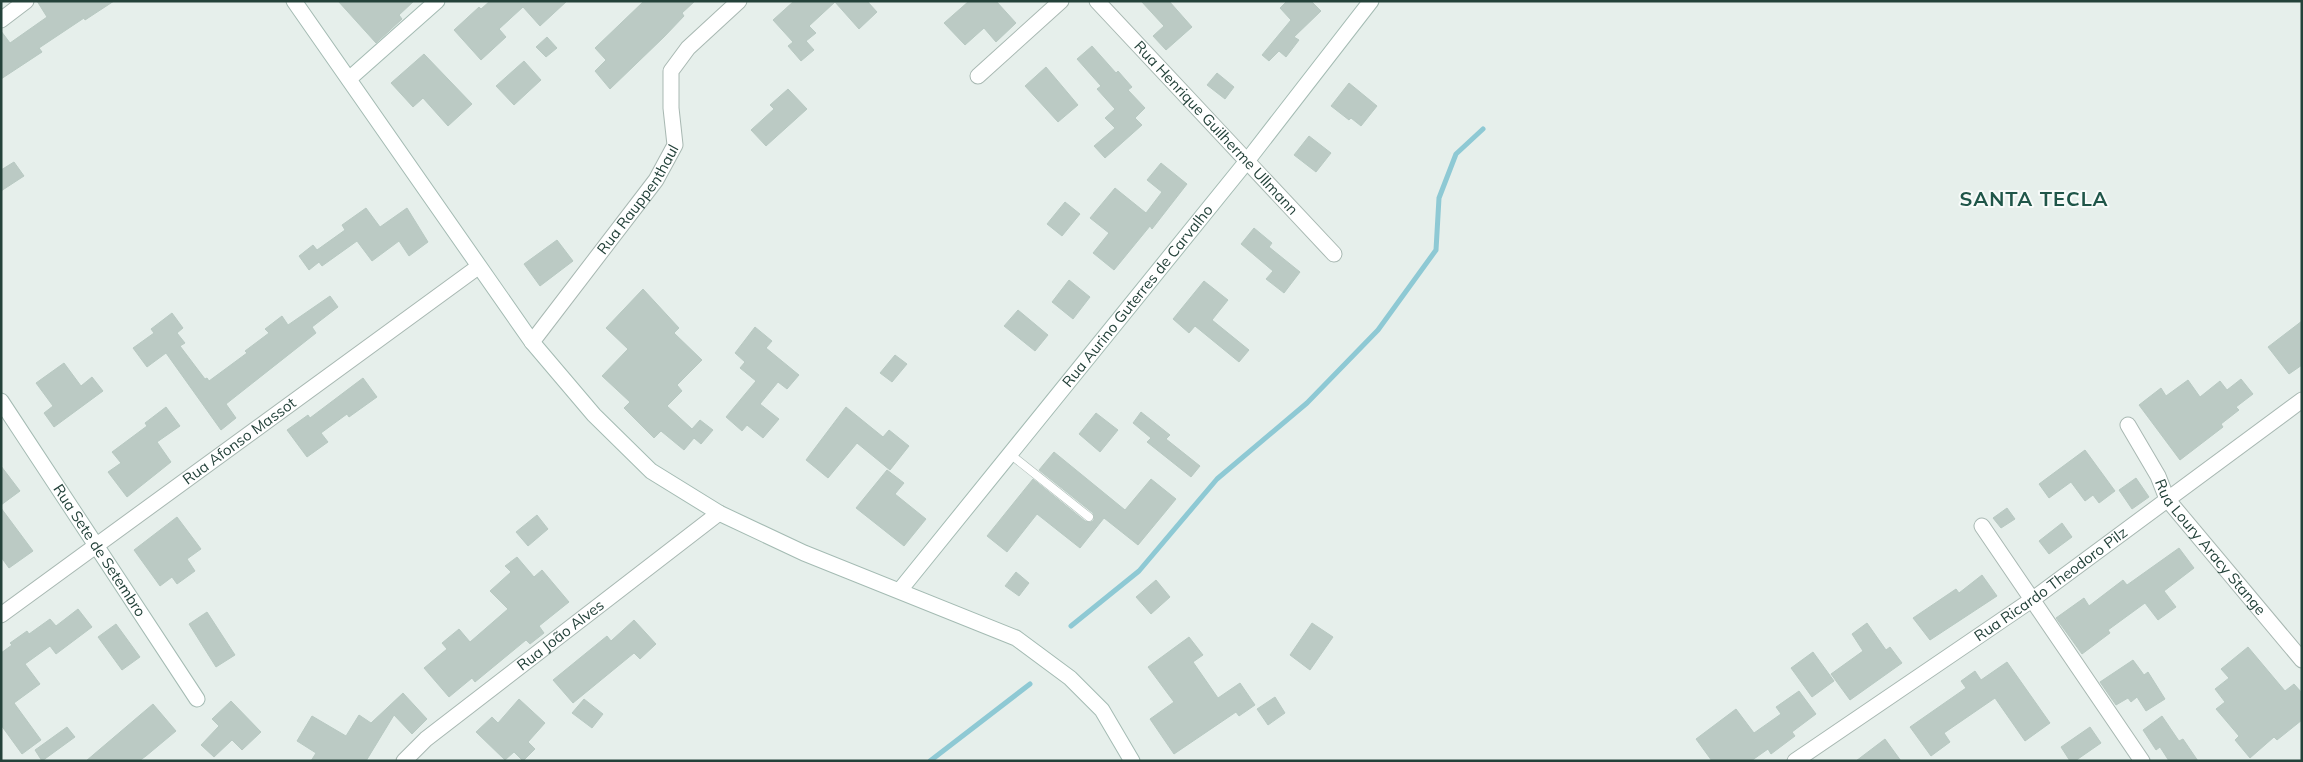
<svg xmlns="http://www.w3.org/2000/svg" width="2303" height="762" viewBox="0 0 2303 762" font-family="Mulish,sans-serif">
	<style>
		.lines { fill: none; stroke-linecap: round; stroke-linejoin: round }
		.stream { stroke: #8ec9d4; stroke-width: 5 }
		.building { fill: #bbcac4; stroke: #b8c9c2 }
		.lane-casing { stroke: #a8b8b2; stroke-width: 9 }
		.street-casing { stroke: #a8b8b2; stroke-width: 17 }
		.secondary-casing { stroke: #a4bbb3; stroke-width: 17 }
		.lane { stroke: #fff; stroke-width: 8 }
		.street { stroke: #fff; stroke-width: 15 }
		.secondary { stroke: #fff; stroke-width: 15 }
		.labels { text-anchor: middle; stroke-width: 4; stroke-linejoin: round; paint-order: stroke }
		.street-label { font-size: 15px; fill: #24423a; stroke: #f7fbf9 }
		.district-label { font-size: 20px; font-weight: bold; letter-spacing: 1px; fill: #1f5548; stroke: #f7fbf9 }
	</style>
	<rect width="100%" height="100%" fill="#e6efeb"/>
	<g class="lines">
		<!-- stream -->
		<g class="stream">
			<polyline points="1071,626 1139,571 1217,479 1307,403 1378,330 1436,250 1439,198 1456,154 1483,129"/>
			<polyline points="930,761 1030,684"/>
		</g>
	</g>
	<!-- building -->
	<g class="building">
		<polygon points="37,1 114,1 85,20 84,18 39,48 42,52 1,79 1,31 10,43 47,17"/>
		<polygon points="338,1 414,1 399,15 402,19 376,43"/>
		<polygon points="490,1 567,1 540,26 523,7 499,29 506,37 481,60 454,30 479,7 481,9"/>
		<polygon points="644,1 695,1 682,13 684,16 664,37 610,89 595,71 606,60 595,48"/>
		<polygon points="794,1 867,1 877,12 859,29 835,2 809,26 816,33 806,41 814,50 801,61 788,46 793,42 773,20"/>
		<polygon points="969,1 996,1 1016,23 996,42 984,28 965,45 944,23"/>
		<polygon points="1141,1 1169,1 1192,27 1166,50 1153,36 1164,26"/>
		<polygon points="1287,1 1311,1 1321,11 1294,37 1299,40 1286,57 1279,51 1269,61 1262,55 1291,20 1280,8"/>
		<polygon points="547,37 557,48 546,57 536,47"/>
		<polygon points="1092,46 1116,73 1118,71 1132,87 1128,90 1145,108 1135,118 1142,125 1105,158 1094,146 1115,128 1105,118 1115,109 1097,89 1101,86 1077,59"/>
		<polygon points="424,54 472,104 448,126 423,98 413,107 391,83"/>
		<polygon points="524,61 541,80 514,105 496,86"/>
		<polygon points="1046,67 1078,105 1058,122 1025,86"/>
		<polygon points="1217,73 1234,87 1225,99 1207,85"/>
		<polygon points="1349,83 1377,106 1361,126 1351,118 1349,120 1331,106"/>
		<polygon points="788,89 807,109 766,146 751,130 774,109 770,105"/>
		<polygon points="1309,136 1331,153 1316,172 1294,155"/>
		<polygon points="14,162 24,176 1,191 1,170"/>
		<polygon points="1161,163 1187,184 1152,229 1150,226 1114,270 1093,253 1109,233 1090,218 1115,188 1146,213 1162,192 1147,180"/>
		<polygon points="1065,202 1080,214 1062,236 1047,224"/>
		<polygon points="366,208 380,227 407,208 428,242 409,256 399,241 372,261 357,241 322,266 319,262 309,270 299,256 313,245 317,250 345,230 342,225"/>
		<polygon points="1254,228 1272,243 1269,247 1300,272 1284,293 1266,279 1273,271 1241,244"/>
		<polygon points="557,240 573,261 540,286 524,264"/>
		<polygon points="1069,280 1090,297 1073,319 1052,302"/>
		<polygon points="1204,281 1228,300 1212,320 1249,350 1239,362 1195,326 1189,333 1173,319"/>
		<polygon points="643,289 679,328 674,333 702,360 677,385 682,391 667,406 692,429 700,420 713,430 701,444 694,438 684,450 661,431 654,438 624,408 630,402 602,376 628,349 606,328"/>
		<polygon points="330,296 338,307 312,327 316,333 226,404 236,418 221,430 166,353 147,367 133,348 154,333 151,329 172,313 183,328 177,333 185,343 180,346 205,379 207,378 209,381 247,353 245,351 269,333 265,329 282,316 288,325"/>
		<polygon points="1018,310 1048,335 1035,351 1004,326"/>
		<polygon points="2302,321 2302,365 2289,374 2268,347"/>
		<polygon points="755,327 772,341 766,348 799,375 787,389 778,382 760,404 779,419 763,438 747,425 742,431 726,417 756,381 740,368 745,362 735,353"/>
		<polygon points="895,355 907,364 892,382 880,373"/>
		<polygon points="64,363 81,386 92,377 103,391 54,427 44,413 53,406 36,383"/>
		<polygon points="363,378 377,397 349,417 347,414 321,433 328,442 307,457 287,430 308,415 310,418"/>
		<polygon points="2241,379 2253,394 2236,407 2239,410 2221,424 2223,427 2180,460 2139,405 2161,388 2166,396 2188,380 2200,397 2220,381 2227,390"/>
		<polygon points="166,407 180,426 157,442 171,462 127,497 108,472 121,463 112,452 147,426 145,423"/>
		<polygon points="846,407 883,437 889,430 909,446 890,470 857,443 828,478 806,460"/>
		<polygon points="1141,412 1170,435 1166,439 1200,466 1191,477 1147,442 1151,438 1133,423"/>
		<polygon points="1096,413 1118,430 1100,452 1079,434"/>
		<polygon points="2085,450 2115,491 2099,503 2093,495 2085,501 2071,482 2049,498 2039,484"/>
		<polygon points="1054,452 1125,510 1151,479 1176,499 1138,545 1104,518 1080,548 1037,514 1007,552 987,536 1033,479 1085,521 1091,522 1094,520 1093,513 1039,470"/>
		<polygon points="1,466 20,491 1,505"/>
		<polygon points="887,470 904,483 895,494 926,519 904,546 856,508"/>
		<polygon points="2136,478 2149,497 2132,509 2119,490"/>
		<polygon points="1,508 33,551 9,568 1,557"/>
		<polygon points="2007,508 2015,519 2001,528 1993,518"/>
		<polygon points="537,515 548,529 528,546 516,532"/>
		<polygon points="177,517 201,549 187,559 195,571 177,584 172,577 160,586 134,550"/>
		<polygon points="2062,523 2072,537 2049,554 2039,541"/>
		<polygon points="2179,548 2194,568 2164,591 2176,607 2158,620 2145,603 2108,630 2110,633 2082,654 2056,618 2084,598 2089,606 2123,580 2127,585"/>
		<polygon points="517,557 534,577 542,570 569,602 539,626 544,633 530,644 526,640 475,682 472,678 449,697 424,668 447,649 442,643 459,629 470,642 508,609 490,591 511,572 505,566"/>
		<polygon points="1016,572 1029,583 1019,596 1005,586"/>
		<polygon points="1982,575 1997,596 1930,640 1913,618 1956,589 1959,593"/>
		<polygon points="1156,580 1170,597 1151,614 1136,597"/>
		<polygon points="78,609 92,627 56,654 50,646 25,664 40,684 14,703 41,740 22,754 1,725 1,653 12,645 10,643 27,631 29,634 50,619 56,626"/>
		<polygon points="207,612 235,655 216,667 189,624"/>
		<polygon points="634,620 656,644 640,659 634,653 573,703 553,680 607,636 611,641"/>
		<polygon points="1312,623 1333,637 1310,670 1290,655"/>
		<polygon points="1867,623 1886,650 1890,647 1902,663 1850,700 1831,674 1863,651 1852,634"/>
		<polygon points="116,624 140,657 122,670 98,637"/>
		<polygon points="1189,637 1203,655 1193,662 1218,698 1240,683 1255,705 1239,716 1236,712 1174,754 1150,719 1174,702 1148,667"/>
		<polygon points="2248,647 2285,691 2294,684 2302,693 2302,720 2277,740 2274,737 2250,758 2235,740 2239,736 2216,709 2225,702 2215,689 2229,678 2221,669"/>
		<polygon points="1813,652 1834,681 1812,697 1791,668"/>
		<polygon points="2133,660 2144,675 2148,672 2165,699 2146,711 2137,697 2131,702 2128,698 2116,705 2100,682"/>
		<polygon points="2007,662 2050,723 2025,741 1995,698 1944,733 1950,742 1931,756 1910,727 1966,688 1961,681 1975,671 1981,680"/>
		<polygon points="1799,691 1816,714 1792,732 1795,736 1771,754 1768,749 1751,761 1712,761 1696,739 1736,709 1754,733 1781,714 1776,707"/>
		<polygon points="403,693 427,719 412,734 394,715 366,761 311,761 316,753 297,741 312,716 346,736 359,715 371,723"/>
		<polygon points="1275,697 1285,713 1268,725 1257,709"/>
		<polygon points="519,699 545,723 528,742 535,749 523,761 514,752 505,760 476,732 492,717 498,723"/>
		<polygon points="584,699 603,714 592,728 572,713"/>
		<polygon points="231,701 261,732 242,750 232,740 214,757 201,745 219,726 212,719"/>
		<polygon points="153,704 176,731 146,756 139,761 86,761"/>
		<polygon points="2162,716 2179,741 2183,739 2198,761 2169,761 2160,747 2156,750 2143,730"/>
		<polygon points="67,727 75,737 42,761 35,750"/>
		<polygon points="2090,727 2101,743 2075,761 2070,761 2061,747"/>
		<polygon points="1885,739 1901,761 1856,761"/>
	</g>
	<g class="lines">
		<defs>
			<polyline id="lane" points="1010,454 1089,517"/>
			<g id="street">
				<path id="s1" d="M 1097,1 L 1334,254"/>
				<polyline points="1,20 26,1"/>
				<polyline points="978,76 1061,1"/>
				<path id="s2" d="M 532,342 L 656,180 L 675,145 L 671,108 L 671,71 L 688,48 L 739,1"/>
				<path id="s3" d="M 2128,425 L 2158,476 L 2167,499 L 2302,660"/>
				<polyline points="1982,526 2142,761"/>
				<path id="s4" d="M 1,615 L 478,267"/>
				<path id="s5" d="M 404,761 L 426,739 L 719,513"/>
				<path id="s6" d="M 1795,761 L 2033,599 L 2302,400"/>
			</g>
			<g id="secondary">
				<polyline points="294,1 532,342 594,415 651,471 719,513 804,553 1016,638 1070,678 1102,710 1132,761"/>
				<polyline points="349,79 437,1"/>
				<path id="s7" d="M 1,401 L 197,699"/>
				<path id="s8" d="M 900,590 L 1247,161 L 1371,1"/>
			</g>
		</defs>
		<!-- lane casing -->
		<use href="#lane" class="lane-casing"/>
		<!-- street casing -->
		<use href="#street" class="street-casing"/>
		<!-- secondary casing -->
		<use href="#secondary" class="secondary-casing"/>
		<!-- lane -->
		<use href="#lane" class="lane"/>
		<!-- street -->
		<use href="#street" class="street"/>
		<!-- secondary -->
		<use href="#secondary" class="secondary"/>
	</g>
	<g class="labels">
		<!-- street labels -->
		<g class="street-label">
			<text dy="5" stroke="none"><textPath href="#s1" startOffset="174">Rua Henrique Guilherme Ullmann</textPath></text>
			<text dy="5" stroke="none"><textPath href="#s2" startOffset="178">Rua Rauppenthaul</textPath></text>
			<text dy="5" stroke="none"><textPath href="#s8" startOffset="378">Rua Aurino Guterres de Carvalho</textPath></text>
			<text dy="5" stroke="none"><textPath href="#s4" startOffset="295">Rua Afonso Massot</textPath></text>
			<text dy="5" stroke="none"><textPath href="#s3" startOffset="148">Rua Loury Aracy Stange</textPath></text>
			<text dy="5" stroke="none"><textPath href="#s7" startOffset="179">Rua Sete de Setembro</textPath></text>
			<text dy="5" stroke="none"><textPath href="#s6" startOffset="311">Rua Ricardo Theodoro Pilz</textPath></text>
			<text dy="5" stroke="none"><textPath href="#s5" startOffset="201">Rua João Alves</textPath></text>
		</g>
		<!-- district labels -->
		<g class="district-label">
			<text x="2034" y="206">SANTA TECLA</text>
		</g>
	</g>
	<!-- border -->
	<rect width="2303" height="762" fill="none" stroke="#24423a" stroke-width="5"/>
</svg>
